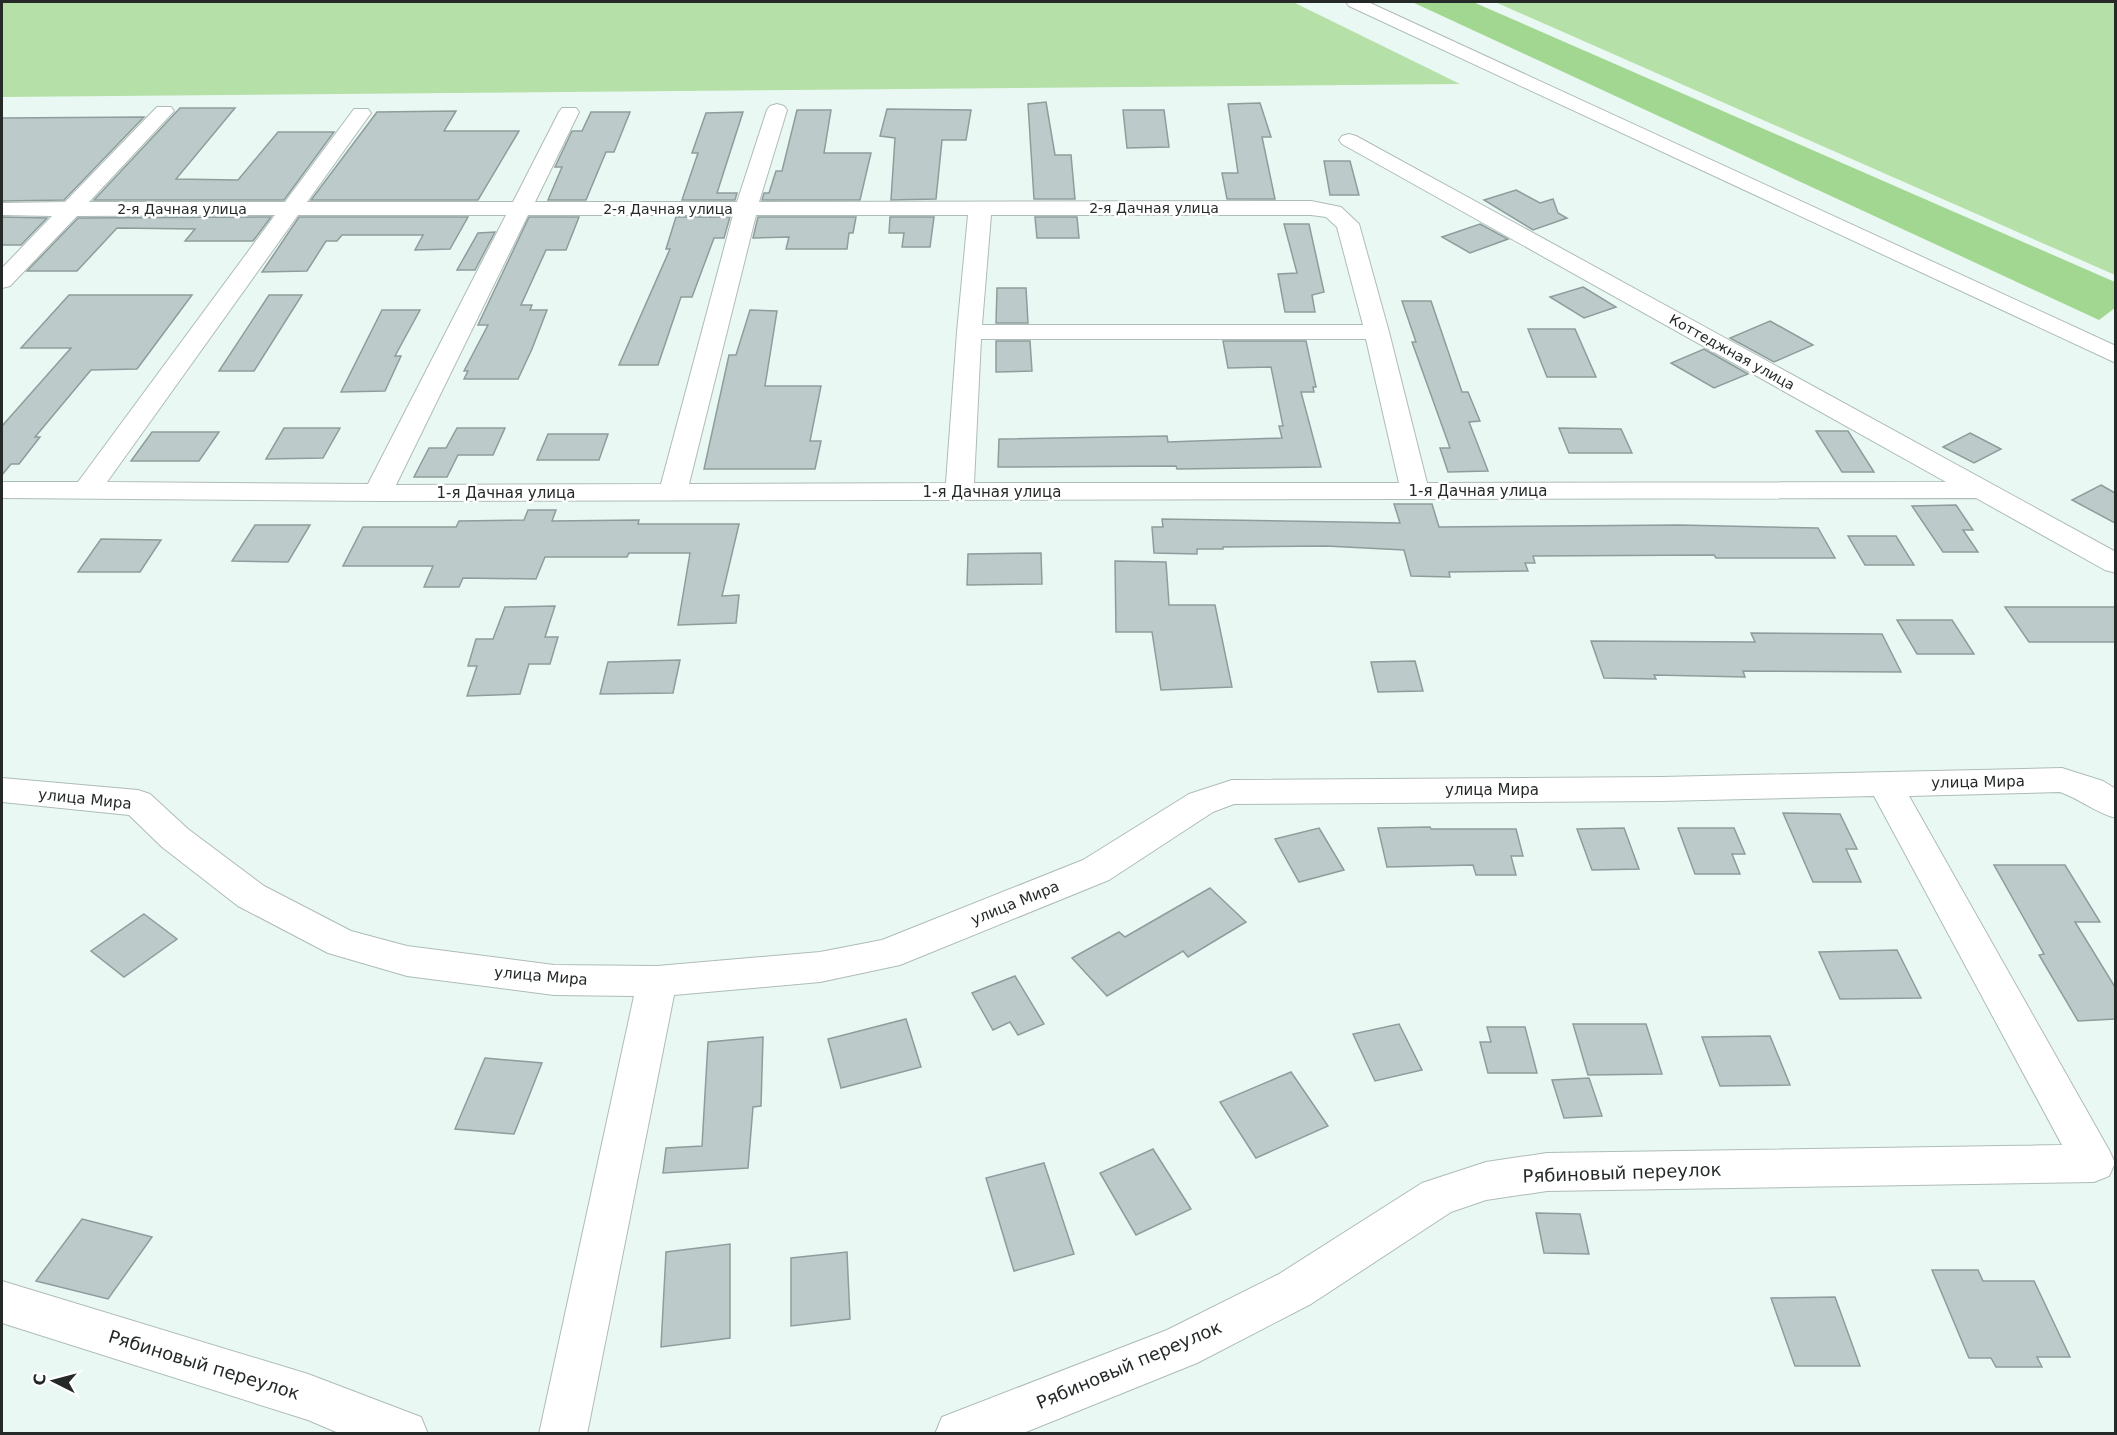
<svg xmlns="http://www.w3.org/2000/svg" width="2117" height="1435" viewBox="0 0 2117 1435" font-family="'DejaVu Sans',sans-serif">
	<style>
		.green { fill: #b5e0a7 }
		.forest { fill: #a2d791 }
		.building { fill: #bccbca; stroke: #8e9d9c; stroke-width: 1.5 }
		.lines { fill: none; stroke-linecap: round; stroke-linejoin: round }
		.minor-casing { stroke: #aebcb8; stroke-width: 2 }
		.major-casing { stroke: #aebcb8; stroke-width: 2 }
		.minor { fill: #fff; fill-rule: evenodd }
		.major { fill: #fff; fill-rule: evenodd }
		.labels { text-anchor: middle; stroke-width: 5; stroke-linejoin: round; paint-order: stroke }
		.far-street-label { font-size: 14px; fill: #252a29; stroke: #fff }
		.street-label { font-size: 15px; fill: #252a29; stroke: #fff }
		.near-street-label { font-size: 18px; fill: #252a29; stroke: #fff }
	</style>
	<rect width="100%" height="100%" fill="#eaf8f3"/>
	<!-- green -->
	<g class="green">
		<polygon points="2,2 1293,2 1460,84 2,97"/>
		<polygon points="1495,2 2115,2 2115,275"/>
	</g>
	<!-- forest -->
	<polygon class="forest" points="1412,2 1473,2 2115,282 2115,308 2099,320"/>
	<!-- building -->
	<g class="building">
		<polygon points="1046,102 1055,155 1071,155 1075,199 1034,199 1028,104"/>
		<polygon points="1260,103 1271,137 1262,137 1275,199 1227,199 1222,173 1238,173 1228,104"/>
		<polygon points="180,108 235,108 176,179 238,180 278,132 334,132 284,200 94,200"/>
		<polygon points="887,109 971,110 966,140 942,140 936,199 891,200 895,138 880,136"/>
		<polygon points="797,110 831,110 824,153 871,153 860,200 762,200 764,193 769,193 776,171 782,171"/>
		<polygon points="1123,110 1164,110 1169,147 1127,148"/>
		<polygon points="456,111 444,131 519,131 478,200 311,200 377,112"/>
		<polygon points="591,112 630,112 614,152 606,152 586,200 548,200 562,167 555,167 572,131 582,131"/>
		<polygon points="743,112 717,193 737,193 735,200 682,200 698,153 692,153 706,113"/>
		<polygon points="144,117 64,200 2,201 2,118"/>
		<polygon points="1324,161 1350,161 1359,195 1330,195"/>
		<polygon points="1516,190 1540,203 1553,199 1558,213 1567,218 1533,230 1484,200"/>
		<polygon points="2,217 47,218 21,245 2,245"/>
		<polygon points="271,217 253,241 185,241 195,229 117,228 77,271 27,271 78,218"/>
		<polygon points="299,217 468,217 450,249 415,250 423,235 342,235 337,241 326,241 307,271 262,272"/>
		<polygon points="529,217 579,217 566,250 546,250 521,305 532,305 530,310 547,310 532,349 518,379 464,379 468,371 464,371 488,325 478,325"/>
		<polygon points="676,217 730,217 724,238 714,238 692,297 681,297 658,365 619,365 670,249 666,249"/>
		<polygon points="758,217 856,217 853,233 849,233 847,249 786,249 789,237 753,238"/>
		<polygon points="890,217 934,217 930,247 902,247 904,233 889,233"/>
		<polygon points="1035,217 1077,217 1079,238 1037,238"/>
		<polygon points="1284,224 1309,224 1324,292 1312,295 1315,312 1285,312 1278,274 1297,273"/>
		<polygon points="1480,224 1508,239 1470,253 1442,237"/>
		<polygon points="495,232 475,270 457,270 478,233"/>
		<polygon points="1583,287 1616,307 1584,318 1550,297"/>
		<polygon points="997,288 1026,288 1028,323 996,323"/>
		<polygon points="69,295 192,295 137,369 91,370 35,437 40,437 19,464 11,464 2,475 2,426 71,348 21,348"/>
		<polygon points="269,295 302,295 254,371 219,371"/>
		<polygon points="1402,301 1431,301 1462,392 1468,392 1480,421 1469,422 1488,471 1448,472 1440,448 1450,448 1412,342 1416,342"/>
		<polygon points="382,310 420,310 395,356 401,356 385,391 341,392"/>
		<polygon points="750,310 777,311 765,386 821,386 810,441 821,441 815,469 704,469 729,355 736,355"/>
		<polygon points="1770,321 1813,345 1774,362 1730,338"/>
		<polygon points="1528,329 1575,329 1596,377 1547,377"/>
		<polygon points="996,341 1030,341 1032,371 996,372"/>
		<polygon points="1223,341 1306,341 1316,387 1313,387 1314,392 1301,392 1321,467 1177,469 1176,466 998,467 999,439 1167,436 1168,442 1282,438 1279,426 1283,426 1271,367 1228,368"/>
		<polygon points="1704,349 1748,374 1714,388 1671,363"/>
		<polygon points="284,428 340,428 323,458 266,459"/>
		<polygon points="457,428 505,428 493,455 458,455 447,477 414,477 429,448 446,448"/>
		<polygon points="1559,428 1621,429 1632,453 1569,453"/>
		<polygon points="1816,431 1848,431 1874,472 1842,472"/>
		<polygon points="152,432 219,432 199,461 131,461"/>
		<polygon points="1970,433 2001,449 1974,463 1943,447"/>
		<polygon points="548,434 608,434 599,460 537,460"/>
		<polygon points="2101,485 2115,493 2115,523 2072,500"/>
		<polygon points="1394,504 1432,504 1439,527 1679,525 1818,528 1835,558 1716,558 1714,555 1533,556 1535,563 1525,563 1528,571 1449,572 1450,577 1411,576 1404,550 1326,546 1223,547 1223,549 1197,549 1197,554 1154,553 1152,527 1163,527 1162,519 1400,523"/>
		<polygon points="1956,505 1973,530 1963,530 1978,552 1943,552 1912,506"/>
		<polygon points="528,510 556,510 552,521 639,520 638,524 739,524 722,596 739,595 736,623 678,625 690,553 629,553 627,557 545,557 536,579 463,578 459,587 424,587 433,566 343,566 363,527 456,527 459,521 524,520"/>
		<polygon points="255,525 310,525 288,562 232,561"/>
		<polygon points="1848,536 1896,536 1914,565 1865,565"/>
		<polygon points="101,539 161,540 140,572 78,572"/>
		<polygon points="1041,553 1042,584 967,585 968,554"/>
		<polygon points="1115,561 1166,562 1169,605 1215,605 1232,687 1161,690 1152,632 1116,632"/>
		<polygon points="555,606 545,637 558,637 550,664 529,664 520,694 467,696 477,666 468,666 476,639 493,639 505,607"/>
		<polygon points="2005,607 2115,607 2115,642 2029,642"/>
		<polygon points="1897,620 1952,620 1974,654 1917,654"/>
		<polygon points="1751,633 1882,634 1901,672 1743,671 1745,677 1654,675 1656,679 1604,678 1591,641 1755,642"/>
		<polygon points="680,660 673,693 600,694 608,662"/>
		<polygon points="1415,661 1423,691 1378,692 1371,662"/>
		<polygon points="1783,813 1840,814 1857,849 1846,849 1861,882 1813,882"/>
		<polygon points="1430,827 1431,829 1516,829 1523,856 1511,856 1516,875 1476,875 1473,865 1387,867 1378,828"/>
		<polygon points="1319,828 1344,870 1299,882 1275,839"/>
		<polygon points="1624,828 1639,869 1592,870 1577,829"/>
		<polygon points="1678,828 1734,828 1745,854 1732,854 1740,874 1695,874"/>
		<polygon points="1994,865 2065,865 2100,922 2075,922 2115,987 2115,1019 2078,1021 2039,955 2044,954"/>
		<polygon points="1210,888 1246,922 1188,957 1183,951 1107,996 1072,958 1119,932 1125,937"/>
		<polygon points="144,914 177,939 124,977 91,951"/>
		<polygon points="1897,950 1921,998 1840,999 1819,952"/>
		<polygon points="1015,976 1044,1024 1018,1035 1010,1022 993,1030 972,993"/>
		<polygon points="906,1019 921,1067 841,1088 828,1039"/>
		<polygon points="1399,1024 1422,1070 1375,1081 1353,1034"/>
		<polygon points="1573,1024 1646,1024 1662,1074 1588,1075"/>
		<polygon points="1487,1027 1525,1027 1537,1073 1488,1073 1480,1042 1491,1042"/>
		<polygon points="1770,1036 1790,1085 1720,1086 1702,1037"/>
		<polygon points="763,1037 761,1106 753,1107 748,1168 663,1173 666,1148 702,1146 708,1042"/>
		<polygon points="485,1058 542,1063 514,1134 455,1129"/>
		<polygon points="1291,1072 1328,1126 1256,1158 1220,1102"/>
		<polygon points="1589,1078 1602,1116 1564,1118 1552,1080"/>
		<polygon points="1153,1149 1191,1209 1136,1235 1100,1173"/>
		<polygon points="1044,1163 1074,1254 1014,1271 986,1178"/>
		<polygon points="1536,1213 1580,1214 1589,1254 1544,1253"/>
		<polygon points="82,1219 152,1237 108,1299 36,1281"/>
		<polygon points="730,1244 730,1338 661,1347 666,1252"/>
		<polygon points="847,1252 850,1319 791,1326 791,1258"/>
		<polygon points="1932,1270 1978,1270 1983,1281 2034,1281 2070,1357 2037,1357 2042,1367 1996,1367 1991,1358 1969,1358"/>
		<polygon points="1835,1297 1860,1366 1795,1366 1771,1298"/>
	</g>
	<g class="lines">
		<defs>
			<g id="minor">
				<path d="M 777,104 L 784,106 L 787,110 L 759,202 L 1311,201 L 1341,207 L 1359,224 L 1389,332 L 1427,483 L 1946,482 L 1342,144 L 1339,140 L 1342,136 L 1349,134 L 1356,136 L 2116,552 L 2116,573 L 2105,570 L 1976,498 L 378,501 L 2,498 L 2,482 L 78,482 L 275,215 L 77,216 L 10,286 L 2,288 L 2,268 L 52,216 L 2,215 L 2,203 L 65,202 L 157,107 L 171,107 L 174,111 L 89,202 L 285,202 L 354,109 L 368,109 L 371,113 L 307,202 L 513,202 L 559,112 L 562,108 L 576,108 L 579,112 L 535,202 L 737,202 L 767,110 L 770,106 ZM 298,215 L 506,215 L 368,484 L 107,482 ZM 528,215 L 733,215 L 661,484 L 396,485 ZM 756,215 L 968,215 L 957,332 L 946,483 L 689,484 ZM 991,215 L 1311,215 L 1326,217 L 1337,227 L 1363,325 L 982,325 ZM 981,339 L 1366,339 L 1399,483 L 974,483 Z"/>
				<path d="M 2062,768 L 2103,781 L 2116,789 L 2116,818 C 2096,813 2080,799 2060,792 L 1909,796 L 2109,1150 L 2115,1163 L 2109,1176 L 2094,1182 L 1547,1191 L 1486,1200 L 1451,1212 L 1311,1304 L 1197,1363 L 1021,1434 L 935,1434 L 942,1417 L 1167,1330 L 1279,1274 L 1422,1183 L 1486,1162 L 1547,1153 L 2062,1145 L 1874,796 L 1662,801 L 1234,804 L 1213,812 L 1109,880 L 900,965 L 820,982 L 674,995 L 587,1434 L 539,1434 L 634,996 L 554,995 L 407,976 L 328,953 L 238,906 L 162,847 L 129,815 L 2,802 L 2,778 L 138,790 L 150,794 L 188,829 L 264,886 L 351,931 L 407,946 L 554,965 L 657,966 L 820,952 L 882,940 L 1083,860 L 1189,794 L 1232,780 L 1662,777 Z"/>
				<polygon points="2,1281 308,1374 421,1417 428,1434 341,1434 308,1420 2,1323"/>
			</g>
			<polygon id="major" points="1346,2 1368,2 2116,346 2116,363 1349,6"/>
		</defs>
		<!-- minor casing -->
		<use href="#minor" class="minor-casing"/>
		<!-- major casing -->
		<use href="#major" class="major-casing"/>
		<!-- minor -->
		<use href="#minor" class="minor"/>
		<!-- major -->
		<use href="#major" class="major"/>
	</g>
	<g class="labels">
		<!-- far-street labels -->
		<g class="far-street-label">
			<text x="1154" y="213">2-я Дачная улица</text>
			<text x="182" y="214">2-я Дачная улица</text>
			<text x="668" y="214">2-я Дачная улица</text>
			<text transform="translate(1732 352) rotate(29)" y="5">Коттеджная улица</text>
		</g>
		<!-- street labels -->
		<g class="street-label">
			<text x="1478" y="496">1-я Дачная улица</text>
			<text x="992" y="497">1-я Дачная улица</text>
			<text x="506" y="498">1-я Дачная улица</text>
			<text transform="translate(1978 782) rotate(-1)" y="5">улица Мира</text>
			<text x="1492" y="795">улица Мира</text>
			<text transform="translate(85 799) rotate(6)" y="5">улица Мира</text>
			<text transform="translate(1015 903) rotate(-22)" y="5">улица Мира</text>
			<text transform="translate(541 976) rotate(5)" y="5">улица Мира</text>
		</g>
		<!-- near-street labels -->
		<g class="near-street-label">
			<text transform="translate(1622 1173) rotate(-2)" y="6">Рябиновый переулок</text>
			<text transform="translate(204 1365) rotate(17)" y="6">Рябиновый переулок</text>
			<text transform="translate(1129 1365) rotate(-23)" y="6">Рябиновый переулок</text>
		</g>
	</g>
	<!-- border -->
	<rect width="2117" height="1435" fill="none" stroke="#252a29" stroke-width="6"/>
	<!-- north arrow -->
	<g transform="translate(54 1381) rotate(276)" stroke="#ffffff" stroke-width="4.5" paint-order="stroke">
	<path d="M0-4.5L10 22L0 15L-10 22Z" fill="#252a29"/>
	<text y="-9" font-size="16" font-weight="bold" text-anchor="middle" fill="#252a29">С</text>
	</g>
</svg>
